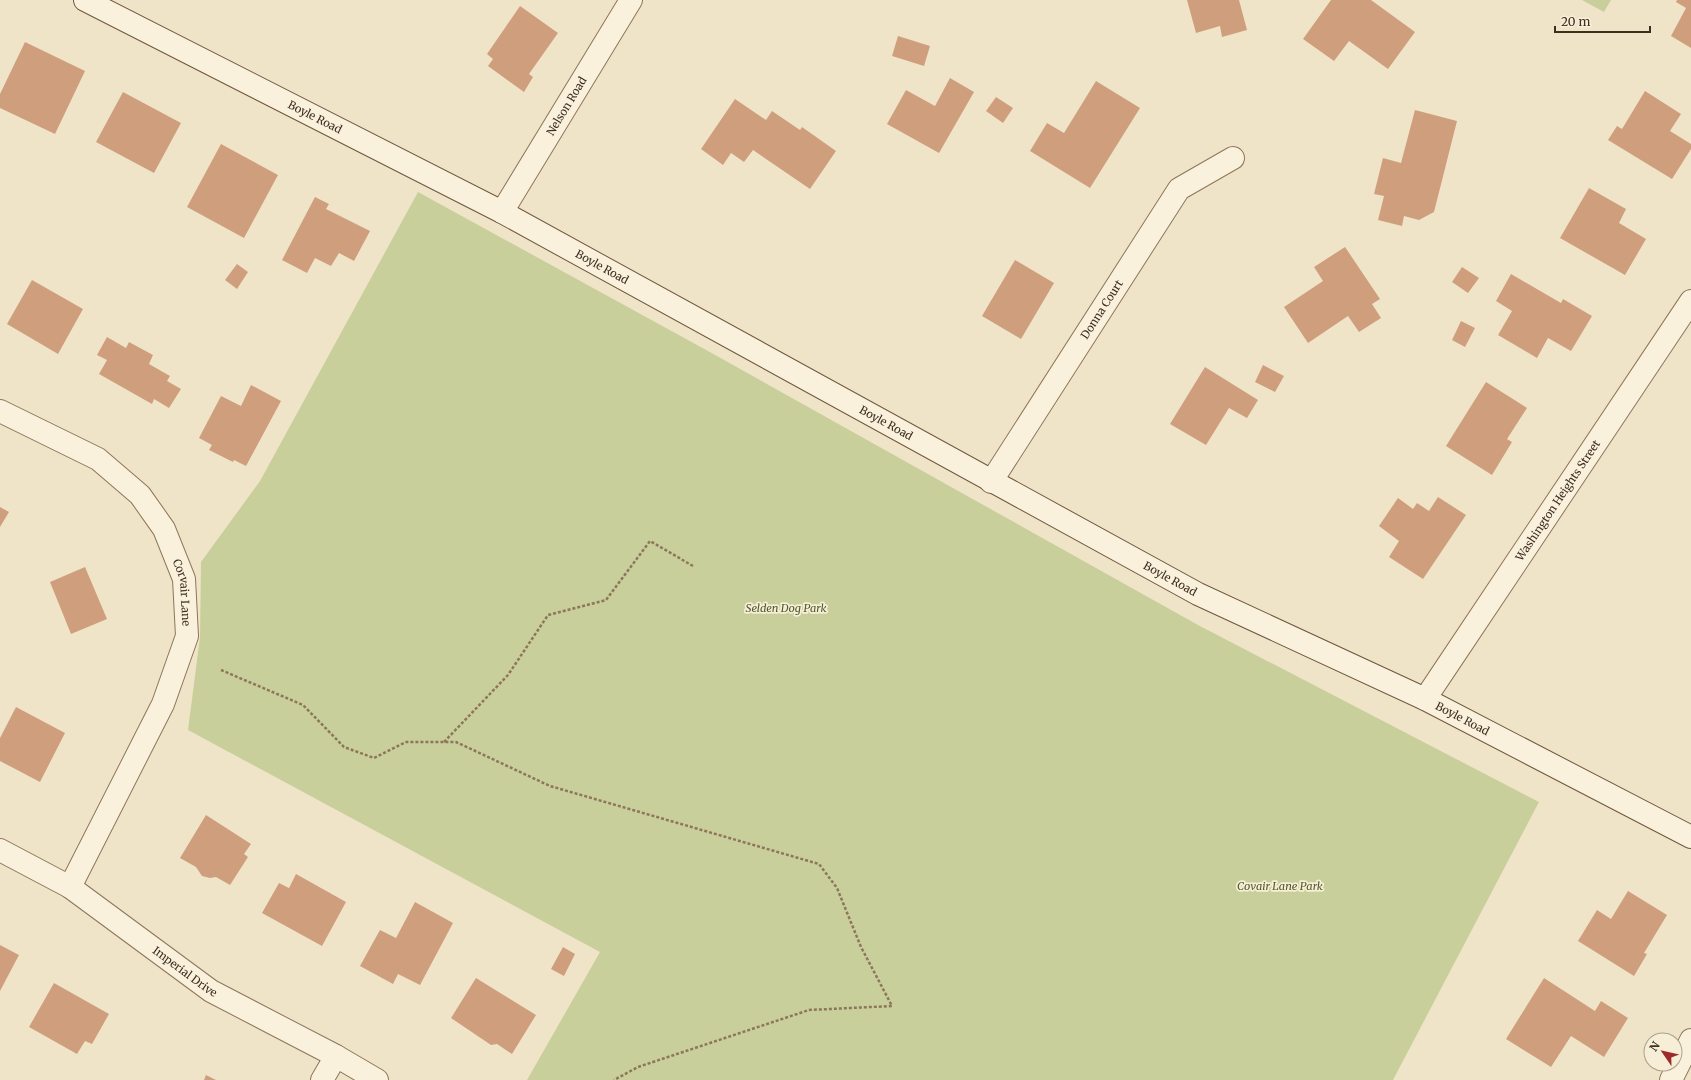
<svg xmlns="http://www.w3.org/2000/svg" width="1691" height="1080" viewBox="0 0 1691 1080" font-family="Merriweather,serif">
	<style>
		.green { fill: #c9cf9b }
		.building { fill: #cf9f7d }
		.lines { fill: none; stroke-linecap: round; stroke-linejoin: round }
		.street-casing { stroke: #8d765c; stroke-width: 24 }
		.secondary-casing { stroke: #6f573f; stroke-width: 24 }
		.path { stroke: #8d765c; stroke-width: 2.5; stroke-dasharray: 3 2; stroke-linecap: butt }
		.street { stroke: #faf1dc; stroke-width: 22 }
		.secondary { stroke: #faf1dc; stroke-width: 22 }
		.labels { text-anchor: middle; stroke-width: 3.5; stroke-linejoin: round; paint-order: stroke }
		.street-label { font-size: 11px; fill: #3d2e20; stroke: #f7eed8 }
		.park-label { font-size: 11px; font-style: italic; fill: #4d5a26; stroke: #f7eed8 }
	</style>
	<rect width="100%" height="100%" fill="#f0e4c8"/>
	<!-- green -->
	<g class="green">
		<polygon points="1582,0 1611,0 1604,12"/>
		<polygon points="418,192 708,351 1198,625 1539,802 1393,1080 527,1080 600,952 188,730 200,637 201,562 260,481"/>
	</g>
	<!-- building -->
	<g class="building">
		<polygon points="1187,0 1239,0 1247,30 1222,37 1220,26 1196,33"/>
		<polygon points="1331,0 1371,0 1415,32 1388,69 1349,41 1334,61 1303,39"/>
		<polygon points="1677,0 1691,0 1691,48 1671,36 1686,8 1676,2"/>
		<polygon points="520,6 558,33 529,74 533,77 524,92 488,66 493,59 487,54"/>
		<polygon points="898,36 930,46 924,66 892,56"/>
		<polygon points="25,42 85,71 55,134 0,108 0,94"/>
		<polygon points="950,78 974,92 939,153 887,124 906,90 935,106"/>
		<polygon points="1096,81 1140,108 1090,188 1030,151 1047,123 1064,133"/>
		<polygon points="1645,91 1681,114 1670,131 1691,144 1691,149 1672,179 1608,140 1617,126 1622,129"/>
		<polygon points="123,92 181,123 154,173 96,142"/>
		<polygon points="996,97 1013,108 1003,123 986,111"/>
		<polygon points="735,99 766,120 772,111 800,130 802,127 836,151 810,189 753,150 744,162 731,153 723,165 701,149"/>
		<polygon points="1415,110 1457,121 1434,212 1419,220 1404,216 1402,226 1378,220 1384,196 1374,194 1383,158 1401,163"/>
		<polygon points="221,144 278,175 244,238 187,207"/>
		<polygon points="1589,188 1626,209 1619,223 1646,239 1625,275 1560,238"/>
		<polygon points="315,197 329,204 326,209 370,231 354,261 339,253 331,266 315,258 307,273 282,260"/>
		<polygon points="1345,247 1380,299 1372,304 1381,318 1359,332 1348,316 1308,343 1284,307 1323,281 1314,267"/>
		<polygon points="1015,260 1054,283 1021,339 982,316"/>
		<polygon points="237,264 248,272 237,289 225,280"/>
		<polygon points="1462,267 1479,278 1468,293 1452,282"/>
		<polygon points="1511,274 1561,303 1563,299 1592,316 1571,351 1548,338 1537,358 1498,335 1512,311 1496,301"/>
		<polygon points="32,280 83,309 58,354 7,324"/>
		<polygon points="1461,321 1475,328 1465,347 1452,340"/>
		<polygon points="107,337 126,348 129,342 153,355 149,364 170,376 167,381 181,389 169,408 154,399 152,404 99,374 107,360 97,355"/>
		<polygon points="1263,365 1284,376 1275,392 1255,382"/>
		<polygon points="1205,367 1258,400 1247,418 1229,408 1206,445 1170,424"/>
		<polygon points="1486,382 1527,408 1507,439 1512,442 1492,475 1446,446"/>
		<polygon points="251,385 281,401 246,466 234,460 233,462 209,450 212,445 199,438 221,396 241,406"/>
		<polygon points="1438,497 1466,515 1423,579 1389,557 1399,541 1379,526 1398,498 1413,509 1417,503 1429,511"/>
		<polygon points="0,507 9,512 0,527"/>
		<polygon points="85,567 107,619 71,634 50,582"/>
		<polygon points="16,707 65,733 40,782 0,761 0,738"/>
		<polygon points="206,815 251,844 244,854 248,857 230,885 216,877 210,878 202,876 196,867 180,858"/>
		<polygon points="296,874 346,902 322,946 262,913 279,883 289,888"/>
		<polygon points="1628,891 1667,915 1644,953 1647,954 1634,976 1578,941 1597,910 1611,919"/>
		<polygon points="415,902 453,923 420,985 398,974 393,984 360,966 380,930 396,938"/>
		<polygon points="0,945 19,955 0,991"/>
		<polygon points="563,947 575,954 564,976 551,969"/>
		<polygon points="476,978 536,1015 512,1054 497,1044 491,1045 451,1018"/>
		<polygon points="1544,978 1595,1011 1601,1001 1628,1018 1604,1057 1571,1036 1551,1067 1506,1039"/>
		<polygon points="54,983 109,1014 92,1044 85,1041 77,1054 29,1027"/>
		<polygon points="206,1075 216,1080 204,1080"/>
	</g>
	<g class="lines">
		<defs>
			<g id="street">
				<path id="s1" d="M 502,212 L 631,0"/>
				<path id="s2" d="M 0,411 L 98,459 L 140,495 L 164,529 L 184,579 L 187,636 L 163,704 L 70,887"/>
				<path id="s3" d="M 991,482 L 1179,189 L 1233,158"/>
				<path id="s4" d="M 1425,699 L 1691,301"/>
				<path id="s5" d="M 0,850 L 70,887 L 211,991 L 336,1056 L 377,1080"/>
				<polyline points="322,1080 336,1056"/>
				<polyline points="1671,1080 1691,1040"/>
			</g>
			<g id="secondary">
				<path id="s6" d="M 85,0 L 502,212 L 1198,594 L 1425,699 L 1691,837"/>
			</g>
		</defs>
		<!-- street casing -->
		<use href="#street" class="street-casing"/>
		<!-- secondary casing -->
		<use href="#secondary" class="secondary-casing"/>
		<!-- path -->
		<g class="path">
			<polyline points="221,670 303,705 344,747 374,758 406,742 456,742 550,786 819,864 837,888 861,947 892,1006 809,1010 638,1067 614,1080"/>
			<polyline points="444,742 508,675 548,615 606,600 650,541 693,566"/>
		</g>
		<!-- street -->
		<use href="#street" class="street"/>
		<!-- secondary -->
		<use href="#secondary" class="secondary"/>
	</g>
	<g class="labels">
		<!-- street labels -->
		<g class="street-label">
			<text dy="4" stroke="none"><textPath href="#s1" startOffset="124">Nelson Road</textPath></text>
			<text dy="4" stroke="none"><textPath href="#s6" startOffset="258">Boyle Road</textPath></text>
			<text dy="4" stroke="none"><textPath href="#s6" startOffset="582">Boyle Road</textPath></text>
			<text dy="4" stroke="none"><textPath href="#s3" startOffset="205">Donna Court</textPath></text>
			<text dy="4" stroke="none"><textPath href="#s6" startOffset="906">Boyle Road</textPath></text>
			<text dy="4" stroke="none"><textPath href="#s4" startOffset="239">Washington Heights Street</textPath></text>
			<text dy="4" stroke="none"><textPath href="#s6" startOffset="1230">Boyle Road</textPath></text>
			<text dy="4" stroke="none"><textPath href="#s2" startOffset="273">Corvair Lane</textPath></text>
			<text dy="4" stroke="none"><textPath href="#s6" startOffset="1554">Boyle Road</textPath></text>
			<text dy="4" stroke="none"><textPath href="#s5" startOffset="222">Imperial Drive</textPath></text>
		</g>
		<!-- park labels -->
		<g class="park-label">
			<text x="786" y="612">Selden Dog Park</text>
			<text x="1280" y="890">Covair Lane Park</text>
		</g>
	</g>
	<!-- north arrow -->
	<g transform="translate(1663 1052) rotate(304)"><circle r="19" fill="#f7eed8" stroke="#ada18e"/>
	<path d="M0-3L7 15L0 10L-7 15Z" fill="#9e2a2b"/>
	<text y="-6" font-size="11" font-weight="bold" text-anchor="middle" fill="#3d2e20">N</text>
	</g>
	<!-- scale -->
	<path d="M1555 26v6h95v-6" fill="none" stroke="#3d2e20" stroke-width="2"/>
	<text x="1561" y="26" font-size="12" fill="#3d2e20" stroke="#f7eed8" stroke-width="3" paint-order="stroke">20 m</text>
</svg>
